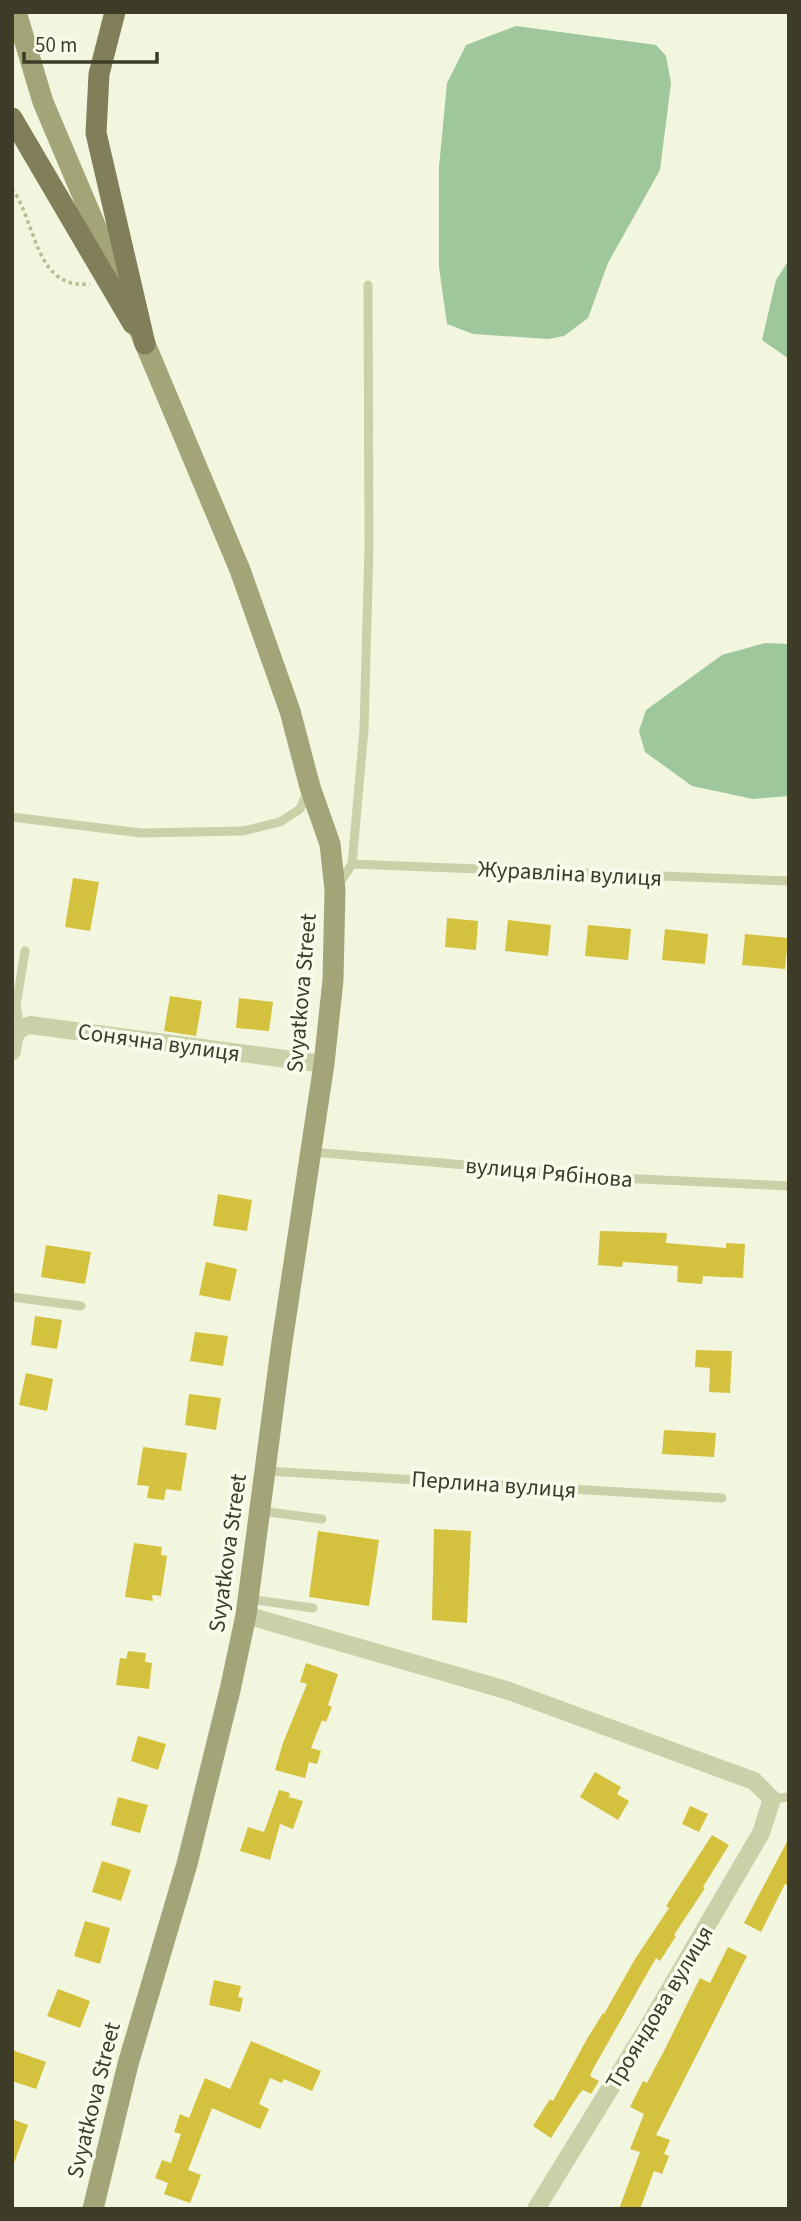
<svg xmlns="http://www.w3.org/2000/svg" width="801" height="2221" viewBox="0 0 801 2221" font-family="'Source Sans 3',sans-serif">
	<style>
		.green { fill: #9ec79c }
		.building { fill: #d4c23f }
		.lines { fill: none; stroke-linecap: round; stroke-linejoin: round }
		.path { stroke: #b9bc93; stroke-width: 3.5; stroke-dasharray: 3.5 3.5; stroke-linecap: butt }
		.lane { stroke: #ccd0a9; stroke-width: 9 }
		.street { stroke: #ccd0a9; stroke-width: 18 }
		.secondary { stroke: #a4a479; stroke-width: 21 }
		.primary { stroke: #807f59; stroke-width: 21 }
		.labels { text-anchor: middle; stroke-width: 7; stroke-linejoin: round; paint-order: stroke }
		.street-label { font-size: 23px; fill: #3c3c29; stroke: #f9fced }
	</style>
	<rect width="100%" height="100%" fill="#f2f6df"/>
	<!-- green -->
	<g class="green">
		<polygon points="516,26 656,45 666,56 671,83 660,170 608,263 588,318 564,336 548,339 473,334 447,324 439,267 439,167 447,83 466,45"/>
		<polygon points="789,260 789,359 762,340 776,280"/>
		<polygon points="765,643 789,644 789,796 753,799 692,786 645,752 639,731 646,710 722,655"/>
	</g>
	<!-- building -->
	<g class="building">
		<polygon points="73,878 99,882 90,931 65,927"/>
		<polygon points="447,918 478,921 476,950 445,947"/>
		<polygon points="508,920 551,925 548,956 505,951"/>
		<polygon points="588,925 631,929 628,960 585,956"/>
		<polygon points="665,929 708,934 705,964 662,960"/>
		<polygon points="745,934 788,938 785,969 742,965"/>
		<polygon points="170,996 202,1001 196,1036 164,1031"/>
		<polygon points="239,998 273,1002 269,1031 236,1028"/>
		<polygon points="218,1194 252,1200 247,1231 213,1226"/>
		<polygon points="600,1231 667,1233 666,1243 726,1248 726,1243 745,1244 743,1278 703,1276 702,1284 677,1282 678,1266 623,1262 622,1267 598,1265"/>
		<polygon points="46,1245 91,1252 85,1284 41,1277"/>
		<polygon points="206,1262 237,1269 230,1301 199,1295"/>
		<polygon points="35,1316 62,1320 57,1349 31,1345"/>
		<polygon points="195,1332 228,1336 223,1366 190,1361"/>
		<polygon points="696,1350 732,1351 730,1393 709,1392 710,1368 695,1367"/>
		<polygon points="26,1373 53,1379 47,1411 19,1405"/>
		<polygon points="189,1394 221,1398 216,1430 185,1425"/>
		<polygon points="664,1430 716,1433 714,1457 662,1454"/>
		<polygon points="143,1447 187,1453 181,1491 166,1489 164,1500 147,1498 149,1486 137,1485"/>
		<polygon points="434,1529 471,1531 467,1623 432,1620"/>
		<polygon points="318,1531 379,1540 369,1606 309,1597"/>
		<polygon points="134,1543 162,1547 161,1555 167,1556 161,1596 152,1595 153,1601 125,1597"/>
		<polygon points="128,1651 146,1653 145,1662 152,1663 149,1689 116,1685 120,1658 126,1659"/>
		<polygon points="306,1663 338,1674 328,1705 332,1707 326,1722 322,1720 311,1748 321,1751 317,1764 309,1762 305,1778 275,1770 283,1743 307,1684 300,1682"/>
		<polygon points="138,1736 166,1744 158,1770 131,1761"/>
		<polygon points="595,1772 621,1787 617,1794 629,1801 618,1820 580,1797"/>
		<polygon points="279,1790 290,1793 286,1805 289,1797 303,1801 293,1829 280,1824 270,1860 240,1851 248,1827 264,1832"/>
		<polygon points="118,1797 148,1805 140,1833 111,1825"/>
		<polygon points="690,1806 708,1814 699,1832 682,1824"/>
		<polygon points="712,1835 729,1845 703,1887 705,1888 674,1935 676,1936 660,1961 656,1958 593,2069 590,2076 599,2081 591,2094 583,2090 579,2094 551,2138 533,2126 550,2099 553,2101 587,2039 603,2013 604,2014 635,1959 669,1908 666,1906"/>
		<polygon points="789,1838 789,1886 785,1884 761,1932 744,1923"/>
		<polygon points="102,1861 131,1870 121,1901 92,1892"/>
		<polygon points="85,1921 110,1928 100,1964 74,1956"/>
		<polygon points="728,1947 747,1956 656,2135 670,2140 664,2154 669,2156 662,2174 654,2171 640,2209 619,2209 640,2152 630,2149 644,2114 630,2107 643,2081 647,2083 665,2049 700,1978 710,1983"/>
		<polygon points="214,1980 241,1986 238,1997 243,1998 240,2012 209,2005"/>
		<polygon points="58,1989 90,2001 80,2028 47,2016"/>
		<polygon points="251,2041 321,2071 312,2091 284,2079 282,2083 270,2078 259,2104 269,2109 260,2129 212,2108 188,2170 201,2175 190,2203 164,2194 168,2183 155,2178 162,2160 171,2163 181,2134 174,2132 180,2114 189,2118 205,2078 230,2089"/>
		<polygon points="12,2050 46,2062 36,2089 12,2081"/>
		<polygon points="12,2119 28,2125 14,2163 12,2163"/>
	</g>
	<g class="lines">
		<!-- path -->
		<path class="path" d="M 12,189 C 37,222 34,290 90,284"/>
		<!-- lane -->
		<g class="lane">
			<polyline points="12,817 141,833 243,831 280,822 300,809 308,791"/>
			<polyline points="352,864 789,881"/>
			<polyline points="338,886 352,864 364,730 369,547 368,285"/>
			<polyline points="20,1028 16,1005 25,951"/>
			<polyline points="312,1152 618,1178 789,1186"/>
			<polyline points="12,1297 81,1306"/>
			<polyline points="266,1471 722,1498"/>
			<polyline points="261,1511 322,1519"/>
			<polyline points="249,1599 313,1608"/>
			<polyline points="772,1799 789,1797"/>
		</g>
		<!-- street -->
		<g class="street">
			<path d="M 12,1051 C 14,1036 14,1030 30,1025 L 324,1064"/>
			<polyline points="246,1615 506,1690 754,1781 772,1799 761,1833 646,2030 536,2209"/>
		</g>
		<!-- secondary -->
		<g class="secondary">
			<polyline points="16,12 43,102 126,298"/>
			<polyline points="93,2209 128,2064 187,1864 230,1690 246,1615 281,1349 324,1064 333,980 335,890 330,844 310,787 290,711 240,570 138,327"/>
		</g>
		<!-- primary -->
		<g class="primary">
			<polyline points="115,12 99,74 96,133 145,344"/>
			<polyline points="12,118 133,324"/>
		</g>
	</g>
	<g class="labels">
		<!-- street labels -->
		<g class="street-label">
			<text transform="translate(570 873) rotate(3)" y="8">Журавліна вулиця</text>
			<text transform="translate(301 993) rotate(-85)" y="8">Svyatkova Street</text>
			<text transform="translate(159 1042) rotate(8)" y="8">Сонячна вулиця</text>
			<text transform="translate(549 1172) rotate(5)" y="8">вулиця Рябінова</text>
			<text transform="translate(494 1484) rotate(4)" y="8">Перлина вулиця</text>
			<text transform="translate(227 1553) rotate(-82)" y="8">Svyatkova Street</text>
			<text transform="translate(659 2007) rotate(-59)" y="8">Трояндова вулиця</text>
			<text transform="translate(93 2100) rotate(-76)" y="8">Svyatkova Street</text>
		</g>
	</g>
	<!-- border -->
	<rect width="801" height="2221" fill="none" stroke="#3c3c29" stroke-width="28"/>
	<!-- scale -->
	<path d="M24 52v10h133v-10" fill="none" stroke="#3c3c29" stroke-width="3.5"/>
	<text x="35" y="52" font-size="21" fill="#3c3c29" stroke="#f9fced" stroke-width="5" paint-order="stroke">50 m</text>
</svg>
